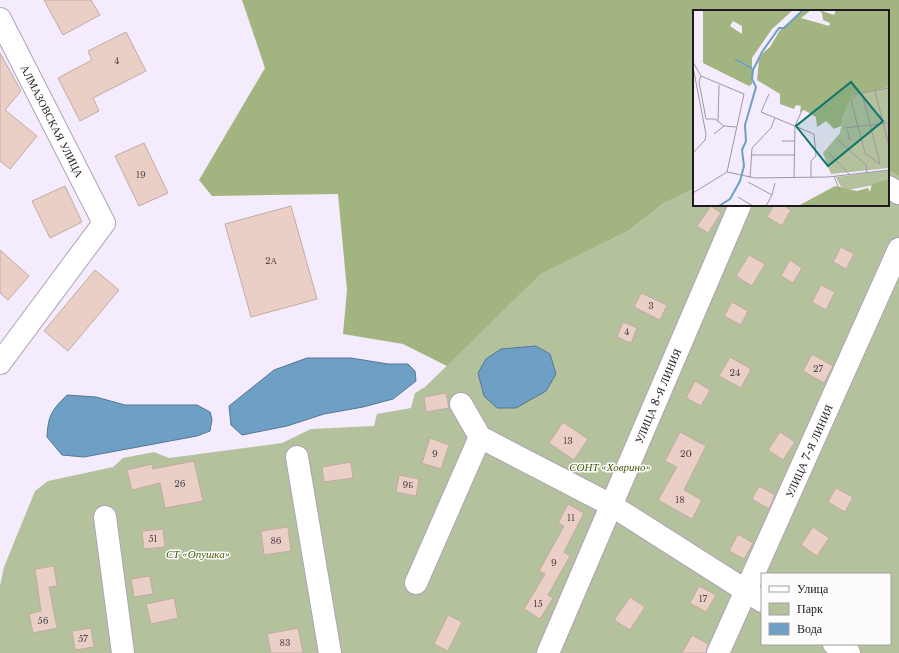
<svg xmlns="http://www.w3.org/2000/svg" width="899" height="653" viewBox="0 0 899 653" font-family="'Libre Baskerville',serif">
	<style>
		.green { fill: #b4c19d; fill-rule: evenodd }
		.forest { fill: #a2b580 }
		.water { fill: #6e9fc4; stroke: #567793 }
		.building { fill: #eacfc7; stroke: #c3aaa2 }
		.lines { fill: none; stroke-linecap: round; stroke-linejoin: round }
		.minor-casing { stroke: #aea3b8; stroke-width: 24 }
		.minor { stroke: #fff; stroke-width: 22 }
		.labels { text-anchor: middle; stroke-width: 3; stroke-linejoin: round; paint-order: stroke }
		.number-label { font-size: 9px; fill: #51464a }
		.street-label { font-size: 11px; fill: #1e1921; stroke: #fcfcfc }
		.park-label { font-size: 11px; font-style: italic; fill: #465b06; stroke: #fcfcfc }
		.inset-river { fill: none; stroke: #6e9fc4; stroke-width: 2 }
		.inset-road { fill: none; stroke: #9e97a4; stroke-width: 1 }
		.view { fill: #0f766e; fill-opacity: 0.15; stroke: #0f766e; stroke-width: 2 }
		.inset-edge { fill: none; stroke: #1e1921; stroke-width: 2 }
	</style>
	<rect width="100%" height="100%" fill="#f4ebfc"/>
	<!-- green -->
	<path class="green" d="M 888,170 L 899,176 L 899,653 L 0,653 L 0,586 L 4,567 L 35,491 L 48,481 L 113,467 L 123,458 L 154,452 L 169,458 L 282,443 L 311,429 L 374,426 L 377,414 L 411,408 L 415,393 L 425,387 L 541,274 L 628,231 L 664,203 L 694,189 L 694,205 L 888,205 ZM 762,574 L 890,574 L 890,644 L 762,644 Z"/>
	<!-- forest -->
	<polygon class="forest" points="242,0 899,0 899,176 888,170 888,11 694,11 694,189 664,203 628,231 541,274 447,366 403,344 343,334 347,290 338,194 212,196 199,180 265,68"/>
	<!-- water -->
	<g class="water">
		<polygon points="536,346 550,354 556,374 546,391 516,408 497,408 484,396 478,373 486,359 501,349"/>
		<polygon points="307,358 351,358 388,364 408,364 415,371 416,381 393,399 363,407 324,414 287,426 242,435 231,425 229,406 274,370"/>
		<path d="M 67,395 L 96,397 L 125,405 L 197,405 L 210,412 L 212,419 L 210,431 L 197,436 L 84,457 L 62,455 L 47,437 C 48,415 52,410 67,395 Z"/>
	</g>
	<!-- building -->
	<g class="building">
		<polygon points="44,0 91,0 100,15 63,35"/>
		<polygon points="126,32 146,71 93,98 99,111 80,121 58,78 92,60 88,51"/>
		<polygon points="0,53 21,91 5,110 37,136 10,169 0,161"/>
		<polygon points="144,143 168,193 139,206 115,156"/>
		<polygon points="65,186 82,222 50,238 32,201"/>
		<polygon points="774,205 782,205 791,210 782,226 767,217"/>
		<polygon points="291,206 317,299 251,317 225,224"/>
		<polygon points="711,206 721,213 708,233 697,226"/>
		<polygon points="841,247 854,254 846,269 833,262"/>
		<polygon points="0,250 29,276 8,300 0,293"/>
		<polygon points="749,255 765,264 752,286 736,276"/>
		<polygon points="790,260 802,268 793,283 781,276"/>
		<polygon points="95,270 119,290 68,351 44,331"/>
		<polygon points="821,285 835,292 826,310 812,302"/>
		<polygon points="641,293 667,305 660,320 634,307"/>
		<polygon points="732,302 748,311 741,325 724,316"/>
		<polygon points="623,322 637,328 631,343 617,337"/>
		<polygon points="812,354 833,366 824,383 803,371"/>
		<polygon points="730,357 751,369 741,388 719,376"/>
		<polygon points="695,381 710,390 701,406 686,398"/>
		<polygon points="446,393 449,408 426,412 424,397"/>
		<polygon points="563,422 588,439 574,460 549,443"/>
		<polygon points="680,432 706,446 684,490 702,500 692,519 658,500 677,467 665,461"/>
		<polygon points="780,432 795,442 783,460 768,450"/>
		<polygon points="430,438 449,445 441,469 422,463"/>
		<polygon points="194,461 203,501 165,508 160,483 132,490 127,470 152,464 153,469"/>
		<polygon points="351,462 353,478 324,482 322,467"/>
		<polygon points="399,475 419,479 416,496 396,492"/>
		<polygon points="759,486 775,495 769,509 752,499"/>
		<polygon points="836,488 853,497 845,512 828,502"/>
		<polygon points="568,504 584,513 564,552 570,556 548,595 553,598 540,619 524,609 545,574 539,571 564,526 558,523"/>
		<polygon points="288,527 291,551 264,555 261,531"/>
		<polygon points="813,527 829,538 817,556 801,545"/>
		<polygon points="163,529 165,547 144,549 142,531"/>
		<polygon points="738,534 753,543 744,559 729,551"/>
		<polygon points="54,566 57,586 49,587 57,628 33,633 29,614 41,611 35,569"/>
		<polygon points="150,576 153,594 134,597 131,579"/>
		<polygon points="699,586 716,595 706,612 690,603"/>
		<polygon points="630,597 645,607 630,630 614,620"/>
		<polygon points="174,598 178,618 151,624 146,604"/>
		<polygon points="448,615 462,622 448,651 434,644"/>
		<polygon points="91,628 94,647 75,650 72,631"/>
		<polygon points="298,628 303,653 271,653 267,634"/>
		<polygon points="692,635 708,644 706,653 682,653"/>
	</g>
	<g class="lines">
		<defs>
			<g id="minor">
				<polyline points="0,19 104,223 0,363"/>
				<polyline points="888,187 899,193"/>
				<polyline points="461,404 480,437 611,505 762,601"/>
				<polyline points="297,457 330,653"/>
				<polyline points="105,517 123,653"/>
				<polyline points="416,583 480,437"/>
				<polyline points="834,644 849,653"/>
				<polyline points="548,653 740,205"/>
				<polyline points="718,653 899,249"/>
			</g>
		</defs>
		<!-- minor casing -->
		<use href="#minor" class="minor-casing"/>
		<!-- minor -->
		<use href="#minor" class="minor"/>
	</g>
	<g class="labels">
		<!-- number labels -->
		<g class="number-label">
			<text x="117" y="64">4</text>
			<text x="141" y="178">19</text>
			<text x="271" y="264">2А</text>
			<text x="651" y="309">3</text>
			<text x="627" y="335">4</text>
			<text x="818" y="372">27</text>
			<text x="735" y="376">24</text>
			<text x="568" y="444">13</text>
			<text x="435" y="457">9</text>
			<text x="686" y="457">20</text>
			<text x="180" y="487">26</text>
			<text x="408" y="488">9Б</text>
			<text x="680" y="503">18</text>
			<text x="571" y="521">11</text>
			<text x="153" y="542">51</text>
			<text x="276" y="544">86</text>
			<text x="554" y="566">9</text>
			<text x="703" y="602">17</text>
			<text x="538" y="607">15</text>
			<text x="43" y="624">56</text>
			<text x="83" y="642">57</text>
			<text x="285" y="646">83</text>
		</g>
		<!-- street labels -->
		<g class="street-label">
			<text transform="translate(52 121) rotate(63)" y="4">АЛМАЗОВСКАЯ УЛИЦА</text>
			<text transform="translate(658 396) rotate(-67)" y="4">УЛИЦА 8-Я ЛИНИЯ</text>
			<text transform="translate(809 451) rotate(-66)" y="4">УЛИЦА 7-Я ЛИНИЯ</text>
		</g>
		<!-- park labels -->
		<g class="park-label">
			<text x="610" y="471">СОНТ «Ховрино»</text>
			<text x="198" y="558">СТ «Опушка»</text>
		</g>
	</g>
	<!-- overview -->
	<g transform="translate(693 10)">
		<rect width="196" height="196" fill="#f4ebfc"/>
		<path d="M 196,77 L 196,158 L 138,164 L 130,143 L 147,123 L 150,106 L 159,86 ZM 196,160 L 196,172 L 150,181 L 143,167 Z" fill="#b4c19d"/>
		<path d="M 10,0 L 100,0 L 79,19 L 59,48 L 59,74 L 56,76 L 10,53 ZM 40,11 L 49,16 L 49,24 L 37,16 ZM 112,0 L 118,0 L 108,8 L 136,16 L 137,13 L 130,10 L 129,3 L 126,0 L 141,5 L 143,0 L 196,0 L 196,77 L 159,86 L 150,106 L 148,116 L 141,119 L 133,111 L 124,117 L 123,107 L 111,100 L 107,102 L 108,96 L 103,95 L 101,99 L 87,94 L 87,84 L 64,70 L 66,50 L 70,43 L 77,37 L 87,20 ZM 196,169 L 196,196 L 105,196 L 142,176 L 164,181 L 175,178 L 177,182 L 179,174 Z" fill="#a2b580" fill-rule="evenodd"/>
		<path class="inset-river" d="M 42,49 L 60,59M 26,196 L 37,189 L 47,171 L 51,156 L 49,140 L 53,131 L 52,115 L 63,77 L 59,69 L 60,60 L 69,42 L 86,18 L 91,18 L 110,0"/>
		<path class="inset-road" d="M 0,52 L 8,66 L 51,84 L 34,162M 0,57 L 13,124 L 12,130 L 0,143M 8,66 L 6,72 L 13,109 L 22,109 L 31,116 L 43,117M 182,81 L 196,136M 169,83 L 187,154M 76,84 L 68,102 L 121,124 L 123,146 L 118,151 L 118,167M 25,111 L 26,75M 151,118 L 196,113M 154,119 L 157,131M 21,124 L 31,116M 144,129 L 173,155 L 174,163M 89,131 L 102,131M 135,142 L 156,164M 58,145 L 102,145M 187,154 L 172,143 L 158,90 L 163,84 L 196,78M 141,166 L 147,181M 57,168 L 59,138 L 78,118 L 82,108M 101,168 L 102,116 L 109,100M 55,172 L 79,185M 0,183 L 34,162 L 62,168 L 135,167 L 196,160M 45,187 L 60,196M 73,196 L 79,185 L 82,173"/>
		<path class="view" d="M 158,72 L 190,111 L 135,156 L 103,116 Z"/>
		<rect width="196" height="196" class="inset-edge"/>
	</g>
	<!-- legend -->
	<rect x="761" y="573" width="130" height="72" fill="#fcfcfc" stroke="#a3a1a4"/>
	<rect x="769" y="586" width="20" height="6" fill="#ffffff" stroke="#a3a1a4"/>
	<text x="797" y="593" font-size="12" fill="#1e1921">Улица</text>
	<rect x="769" y="603" width="20" height="12" fill="#b4c19d" stroke="#a3a1a4"/>
	<text x="797" y="613" font-size="12" fill="#1e1921">Парк</text>
	<rect x="769" y="623" width="20" height="12" fill="#6e9fc4" stroke="#a3a1a4"/>
	<text x="797" y="633" font-size="12" fill="#1e1921">Вода</text>
</svg>
